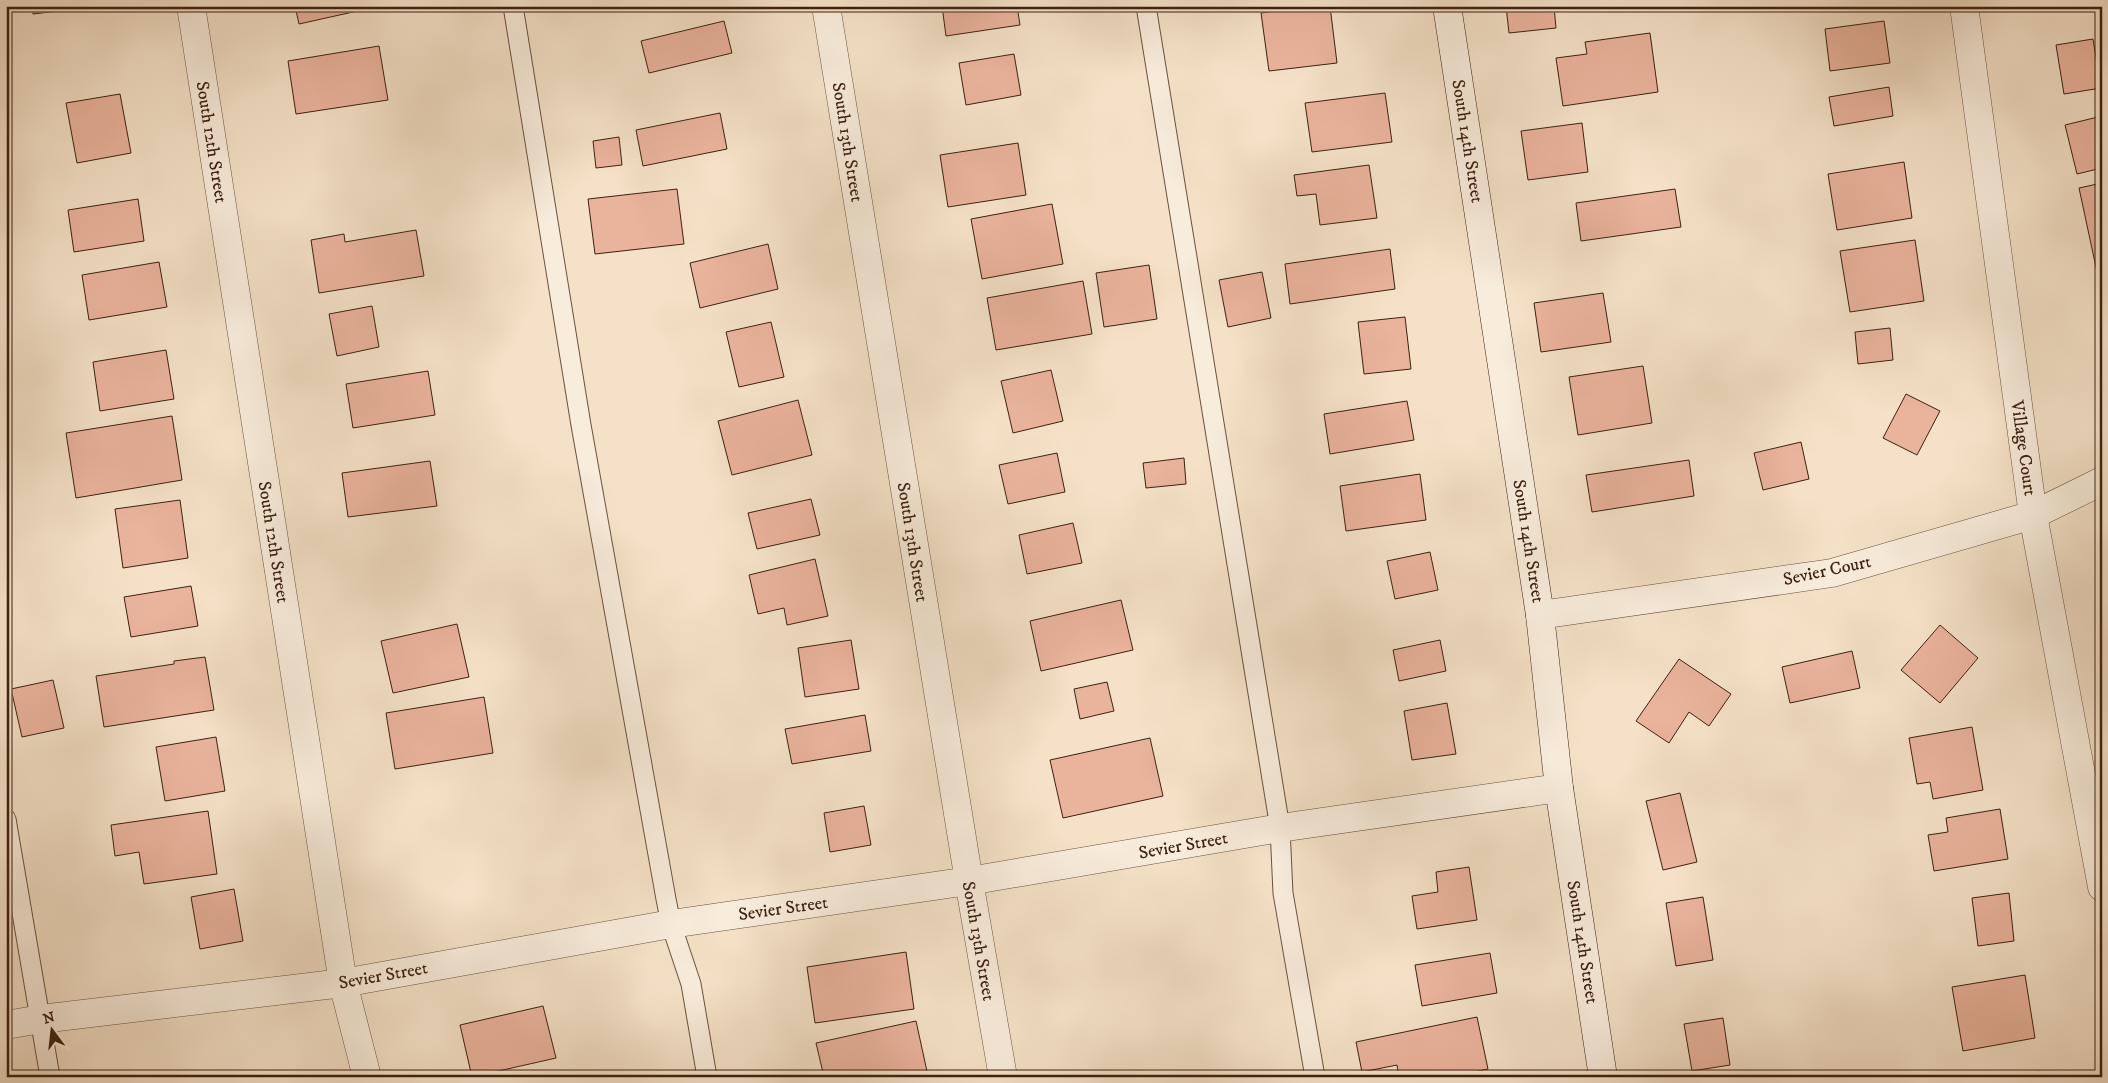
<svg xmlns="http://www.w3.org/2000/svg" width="2108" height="1083" viewBox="0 0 2108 1083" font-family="'IM FELL DW Pica',serif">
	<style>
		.building { fill: #eab39c; stroke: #3d2110 }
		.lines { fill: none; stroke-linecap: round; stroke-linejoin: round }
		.lane-casing { stroke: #6b513e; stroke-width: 21 }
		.street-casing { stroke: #6b513e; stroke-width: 29 }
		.secondary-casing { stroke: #3d2110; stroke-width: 29 }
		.lane { stroke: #f8ecdb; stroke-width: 19 }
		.street { stroke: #f8ecdb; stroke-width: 28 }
		.secondary { stroke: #f8ecdb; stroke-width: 28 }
		.labels { text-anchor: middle; stroke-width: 4; stroke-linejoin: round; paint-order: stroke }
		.street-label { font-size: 18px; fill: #3d2110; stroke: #f8ecdb }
	</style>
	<rect width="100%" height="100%" fill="#f4e1c7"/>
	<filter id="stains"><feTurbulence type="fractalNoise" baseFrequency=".004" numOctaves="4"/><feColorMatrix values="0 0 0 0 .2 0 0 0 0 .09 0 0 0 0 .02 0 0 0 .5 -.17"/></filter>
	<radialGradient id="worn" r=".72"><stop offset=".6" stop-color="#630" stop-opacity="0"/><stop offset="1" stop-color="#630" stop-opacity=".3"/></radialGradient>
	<!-- building -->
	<g class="building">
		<polygon points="32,6 99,6 33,14"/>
		<polygon points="295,6 380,6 299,24"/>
		<polygon points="942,6 1017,6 1020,25 946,36"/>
		<polygon points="1318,6 1330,6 1337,63 1269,71 1261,13"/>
		<polygon points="1506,6 1554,6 1556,28 1509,33"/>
		<polygon points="724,21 732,53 649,73 641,41"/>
		<polygon points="1884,21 1890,63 1830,71 1825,29"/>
		<polygon points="1650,33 1658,92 1563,106 1556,58 1587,54 1585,42"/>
		<polygon points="2093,39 2101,88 2064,94 2056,45"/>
		<polygon points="379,46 388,100 296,114 288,61"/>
		<polygon points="1014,54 1021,95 966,105 959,63"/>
		<polygon points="1889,87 1893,116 1834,126 1829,97"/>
		<polygon points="1385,93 1392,142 1312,152 1305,103"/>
		<polygon points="120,94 131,153 77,163 66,103"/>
		<polygon points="720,113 727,149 643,166 636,130"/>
		<polygon points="2102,116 2102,168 2077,174 2065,125"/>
		<polygon points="1582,123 1588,172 1528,180 1521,131"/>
		<polygon points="619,137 622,165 596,168 593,141"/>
		<polygon points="1018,143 1026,195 948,207 940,155"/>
		<polygon points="1904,162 1912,218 1837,230 1828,174"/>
		<polygon points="1369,165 1377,218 1320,225 1316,194 1297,196 1294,175"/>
		<polygon points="2102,183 2102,271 2097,272 2079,188"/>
		<polygon points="677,189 684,244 595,254 588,199"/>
		<polygon points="1675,189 1681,227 1581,241 1576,203"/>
		<polygon points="138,199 144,241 74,252 68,210"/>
		<polygon points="1052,204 1063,264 982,279 971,219"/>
		<polygon points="416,230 424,276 319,293 311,240 344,234 345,242"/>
		<polygon points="1915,240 1924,301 1850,312 1840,251"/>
		<polygon points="768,244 778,289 700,308 690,263"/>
		<polygon points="1390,249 1395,289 1290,304 1285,264"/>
		<polygon points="159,262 167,307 89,320 82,275"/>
		<polygon points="1149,265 1157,319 1104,327 1096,273"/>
		<polygon points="1262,272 1271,318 1228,327 1219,280"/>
		<polygon points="1083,281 1092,334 996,350 987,298"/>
		<polygon points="1603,293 1611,342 1541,352 1534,303"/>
		<polygon points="372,306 379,347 337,356 329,314"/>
		<polygon points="1405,317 1411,369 1364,374 1358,322"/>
		<polygon points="771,322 784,377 739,387 726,332"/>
		<polygon points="1890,328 1893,360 1858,364 1855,332"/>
		<polygon points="166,350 174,399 100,411 93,362"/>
		<polygon points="1643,366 1652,423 1578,435 1569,377"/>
		<polygon points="1051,370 1063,421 1013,433 1001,381"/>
		<polygon points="428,371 435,415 353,428 346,384"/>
		<polygon points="1906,394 1940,411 1917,455 1883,438"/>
		<polygon points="798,400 812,455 732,475 718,421"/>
		<polygon points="1407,401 1414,440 1330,454 1324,414"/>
		<polygon points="172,416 182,480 76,498 66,433"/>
		<polygon points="1801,442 1809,479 1763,490 1754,453"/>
		<polygon points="1057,453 1065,492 1008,504 999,465"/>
		<polygon points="1184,458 1186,484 1146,488 1143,463"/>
		<polygon points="1689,460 1694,496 1592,512 1586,475"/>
		<polygon points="430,461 437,506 348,517 342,473"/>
		<polygon points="1420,474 1426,520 1346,531 1340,486"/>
		<polygon points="811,499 820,535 757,549 748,513"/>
		<polygon points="180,500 188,558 123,568 115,509"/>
		<polygon points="1073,523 1082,563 1027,574 1019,535"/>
		<polygon points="1430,552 1438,590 1395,599 1387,561"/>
		<polygon points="815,559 828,616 787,625 784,608 758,614 749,575"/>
		<polygon points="191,586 198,626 131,637 124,597"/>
		<polygon points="1121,600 1133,650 1041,671 1030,621"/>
		<polygon points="457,624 469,677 393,693 381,641"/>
		<polygon points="1940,625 1978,658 1940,703 1901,670"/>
		<polygon points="851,640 859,689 805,697 798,648"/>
		<polygon points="1440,640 1446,671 1399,681 1393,650"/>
		<polygon points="1852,651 1860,688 1790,703 1782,667"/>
		<polygon points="205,657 214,710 104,727 96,676 174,664 174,661"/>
		<polygon points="1679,659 1731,694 1709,726 1689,712 1669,743 1636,721"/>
		<polygon points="53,680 64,728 22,737 11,689"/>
		<polygon points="1107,682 1114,711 1080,719 1074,689"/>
		<polygon points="484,697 493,753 395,769 386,713"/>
		<polygon points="1447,703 1456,754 1412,760 1404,711"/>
		<polygon points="865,715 871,751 792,764 785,729"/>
		<polygon points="1972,727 1983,790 1933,799 1930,782 1917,784 1909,738"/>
		<polygon points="216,737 225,791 165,801 156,747"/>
		<polygon points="1150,738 1163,796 1063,818 1050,760"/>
		<polygon points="1680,793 1697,862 1663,870 1646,801"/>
		<polygon points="864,806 871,845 830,852 824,813"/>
		<polygon points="2000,809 2008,859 1934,871 1928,835 1948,832 1946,818"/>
		<polygon points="208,811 217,874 144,884 139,852 115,856 111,825"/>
		<polygon points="1469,867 1477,920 1417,929 1412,896 1438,892 1436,872"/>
		<polygon points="234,889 243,941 200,949 191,897"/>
		<polygon points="2009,893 2014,941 1978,946 1972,898"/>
		<polygon points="1703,897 1713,960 1676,966 1666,903"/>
		<polygon points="906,952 914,1009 815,1023 807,967"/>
		<polygon points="1490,953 1497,993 1422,1006 1415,965"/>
		<polygon points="2025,975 2035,1038 1963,1051 1952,987"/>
		<polygon points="543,1006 556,1058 472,1077 460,1025"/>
		<polygon points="1477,1017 1488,1069 1451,1077 1399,1077 1397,1065 1362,1072 1356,1042"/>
		<polygon points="1723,1018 1730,1065 1692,1071 1684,1024"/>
		<polygon points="916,1021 928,1076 824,1077 816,1043"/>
		<polygon points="2040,1071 2040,1077 2001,1077 2001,1076"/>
	</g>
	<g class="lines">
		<defs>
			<g id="lane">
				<polyline points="513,6 581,425 666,899 671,924 691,984 707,1077"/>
				<polyline points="1146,6 1280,828 1283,893 1315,1077"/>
				<polyline points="6,819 50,1077"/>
			</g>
			<g id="street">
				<polyline points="191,6 343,983 367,1077"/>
				<polyline points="826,6 969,881 1003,1077"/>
				<polyline points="1964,6 2033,515 2102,887"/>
				<polyline points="1540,615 1832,573 2033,515 2102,481"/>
				<polyline points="6,1025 41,1019 343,983 671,924 969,881 1280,828 1559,788"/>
			</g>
			<polyline id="secondary" points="1447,6 1540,615 1559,788 1603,1077"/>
		</defs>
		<!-- lane casing -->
		<use href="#lane" class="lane-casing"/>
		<!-- street casing -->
		<use href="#street" class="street-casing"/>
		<!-- secondary casing -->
		<use href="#secondary" class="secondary-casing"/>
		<!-- lane -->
		<use href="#lane" class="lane"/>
		<!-- street -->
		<use href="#street" class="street"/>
		<!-- secondary -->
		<use href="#secondary" class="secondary"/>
	</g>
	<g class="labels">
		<!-- street labels -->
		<g class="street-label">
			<text transform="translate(1468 141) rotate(81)" y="6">South 14th Street</text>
			<text transform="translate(212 142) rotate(81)" y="6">South 12th Street</text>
			<text transform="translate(848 142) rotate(81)" y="6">South 13th Street</text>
			<text transform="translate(2024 448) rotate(82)" y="6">Village Court</text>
			<text transform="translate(1529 541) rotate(81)" y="6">South 14th Street</text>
			<text transform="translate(274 542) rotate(81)" y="6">South 12th Street</text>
			<text transform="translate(913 542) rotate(81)" y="6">South 13th Street</text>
			<text transform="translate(1827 570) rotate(-12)" y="6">Sevier Court</text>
			<text transform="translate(1183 845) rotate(-10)" y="6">Sevier Street</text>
			<text transform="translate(783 908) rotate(-8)" y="6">Sevier Street</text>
			<text transform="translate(979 941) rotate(80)" y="6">South 13th Street</text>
			<text transform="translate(1583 942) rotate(81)" y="6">South 14th Street</text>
			<text transform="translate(383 975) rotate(-10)" y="6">Sevier Street</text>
		</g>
	</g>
	<!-- margin -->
	<rect width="2108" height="1083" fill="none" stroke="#f4e1c7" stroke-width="25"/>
	<rect x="8" y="8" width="2093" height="1068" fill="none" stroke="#3d2110" stroke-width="2.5"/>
	<rect x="12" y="12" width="2083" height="1058" fill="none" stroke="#3d2110"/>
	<!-- north arrow -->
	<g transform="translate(52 1030) rotate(345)" stroke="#f8ecdb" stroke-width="4" paint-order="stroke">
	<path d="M0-4L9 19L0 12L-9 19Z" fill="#3d2110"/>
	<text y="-8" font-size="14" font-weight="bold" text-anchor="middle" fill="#3d2110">N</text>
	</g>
	<rect width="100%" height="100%" filter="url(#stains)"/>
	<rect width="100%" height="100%" fill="url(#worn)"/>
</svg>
